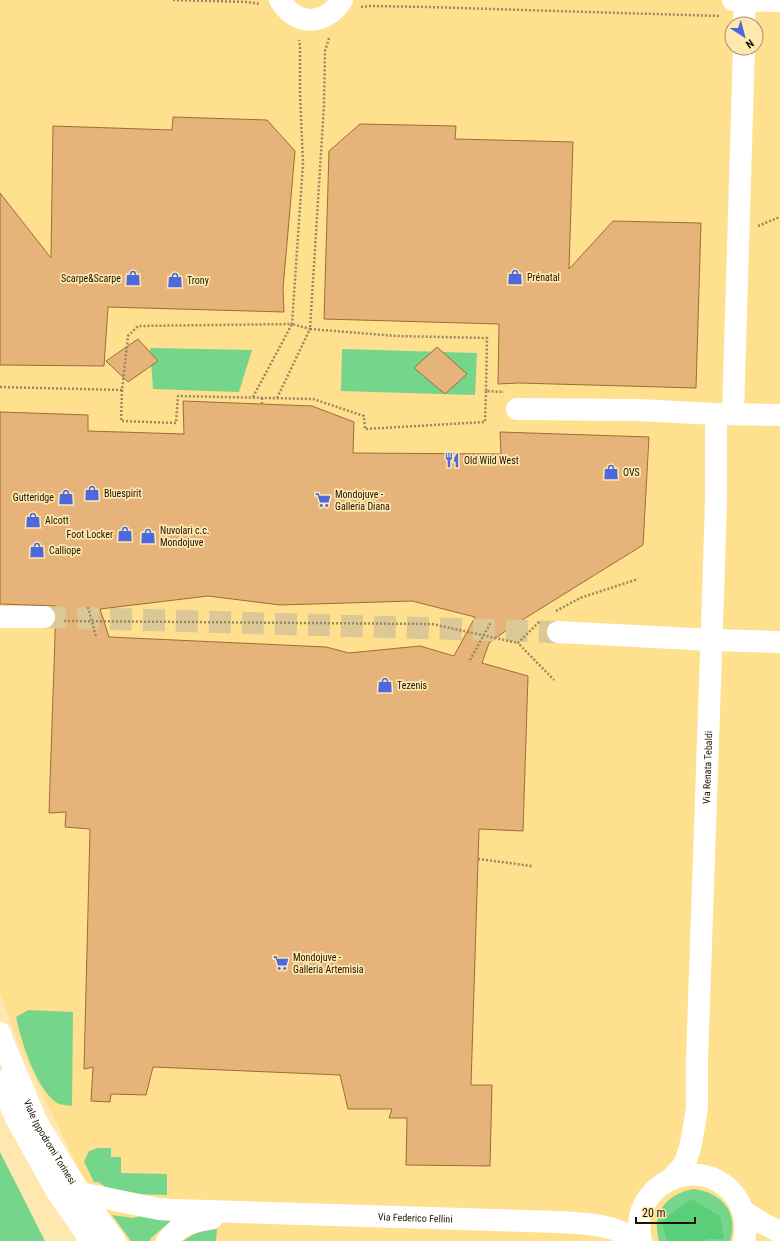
<svg xmlns="http://www.w3.org/2000/svg" width="780" height="1241" viewBox="0 0 780 1241" font-family="'Roboto Condensed',sans-serif">
	<style>
		.built { fill: #fee08f; fill-rule: evenodd }
		.green { fill: #75d58b }
		.forest { fill: #5ace78 }
		.building { fill: #e6b37a; stroke: #9c6e34; fill-rule: evenodd }
		.lines { fill: none; stroke-linecap: round; stroke-linejoin: round }
		.minor-tunnel { stroke: #dcc896; stroke-width: 22; stroke-dasharray: 22 11; stroke-linecap: butt }
		.path { stroke: #998861; stroke-width: 2.5; stroke-dasharray: 2 2; stroke-linecap: butt }
		.minor { stroke: #fff; stroke-width: 22 }
		.labels { text-anchor: middle; stroke-width: 3.5; stroke-linejoin: round; paint-order: stroke }
		.poi-label { font-size: 10px; fill: #1d1300; stroke: #fee8b0; text-anchor: start }
		.street-label { font-size: 10px; fill: #1d1300; stroke: #fee8b0 }
	</style>
	<rect width="100%" height="100%" fill="#fee8b0"/>
	<!-- built -->
	<path class="built" d="M 0,0 L 780,0 L 780,1241 L 128,1241 L 84,1180 L 24,1056 L 0,993 ZM 732,24 L 756,24 L 756,48 L 732,48 Z"/>
	<!-- green -->
	<g class="green">
		<polygon points="150,348 252,350 239,392 153,389"/>
		<polygon points="342,349 477,353 475,395 341,391"/>
		<path d="M 28,1010 L 73,1012 L 72,1106 C 67,1105 61,1105 57,1103 C 36,1089 21,1041 16,1017 Z"/>
		<polygon points="98,1148 111,1148 111,1157 121,1157 121,1173 167,1174 167,1195 133,1194 106,1187 98,1182 94,1182 84,1162 89,1151"/>
		<polygon points="0,1152 45,1241 0,1241"/>
		<path d="M 694,1189 C 722,1193 739,1212 730,1241 L 659,1241 C 651,1213 666,1194 694,1189 Z"/>
		<polygon points="112,1215 133,1218 147,1215 163,1215 171,1221 151,1238 150,1241 131,1241"/>
		<polygon points="217,1229 216,1241 183,1241 197,1232"/>
	</g>
	<!-- forest -->
	<polygon class="forest" points="691,1199 720,1216 724,1239 708,1239 704,1241 667,1241 662,1221"/>
	<!-- building -->
	<g class="building">
		<polygon points="173,117 267,120 295,151 283,289 284,312 108,307 104,366 0,365 0,193 51,258 53,126 172,130"/>
		<polygon points="360,124 456,126 455,139 573,142 569,269 613,221 701,223 696,388 519,383 498,384 499,324 324,319 329,151"/>
		<polygon points="138,339 158,361 128,382 106,361"/>
		<polygon points="437,347 467,374 445,394 414,368"/>
		<path d="M 183,401 L 312,406 L 354,422 L 353,453 L 501,454 L 500,432 L 649,437 L 643,545 L 511,627 L 489,643 L 482,663 L 528,676 L 523,831 L 479,829 L 471,1085 L 492,1085 L 490,1166 L 406,1165 L 407,1118 L 389,1118 L 392,1109 L 348,1109 L 340,1075 L 153,1067 L 146,1095 L 111,1094 L 110,1102 L 91,1101 L 93,1067 L 84,1069 L 90,829 L 65,827 L 66,812 L 49,813 L 56,606 L 0,604 L 0,412 L 88,415 L 88,431 L 184,434 ZM 208,596 L 280,605 L 412,601 L 475,617 L 454,656 L 420,646 L 349,653 L 326,647 L 109,637 L 100,609 Z"/>
	</g>
	<g class="lines">
		<!-- minor-tunnel -->
		<polyline class="minor-tunnel" points="44,617 558,632"/>
		<!-- path -->
		<g class="path">
			<polyline points="173,0 248,2 260,4"/>
			<polyline points="361,7 371,6 427,7 720,16"/>
			<polyline points="329,38 325,51 324,105 310,329 396,336 487,338 486,391 504,392"/>
			<polyline points="758,226 780,217"/>
			<polyline points="0,387 122,390 128,336 138,326 292,324 303,163 300,93 300,45 299,40"/>
			<polyline points="122,390 121,421 176,423 178,396 313,399 364,416 365,429 485,422 486,391"/>
			<polyline points="253,397 292,324 310,329 277,398"/>
			<polyline points="262,404 262,398"/>
			<polyline points="88,607 96,637"/>
			<polyline points="556,611 580,598 638,579"/>
			<polyline points="64,621 432,624 518,643"/>
			<polyline points="539,622 518,643 554,680"/>
			<polyline points="470,660 491,622"/>
			<polyline points="478,859 532,866"/>
		</g>
		<!-- minor -->
		<g class="minor">
			<path d="M 280,0 C 296,27 325,26 342,0"/>
			<polyline points="733,0 780,1"/>
			<polyline points="744,24 745,0"/>
			<polyline points="517,409 637,410 716,414 780,415"/>
			<polyline points="733,413 744,48"/>
			<polyline points="0,617 44,617"/>
			<polyline points="558,632 711,640 780,642"/>
			<path id="s1" d="M 0,1033 L 3,1042 L 37,1123 L 80,1193 L 115,1241"/>
			<polyline points="0,1081 16,1118 56,1190 91,1241"/>
			<path id="s2" d="M 672,1178 L 684,1165 L 690,1148 L 695,1121 L 697,1107 L 697,1060 L 713,596 L 716,501 L 716,414"/>
			<path id="s3" d="M 80,1193 L 159,1209 L 173,1210 L 560,1222 C 588,1224 614,1224 638,1241"/>
			<polyline points="743,1211 762,1223 778,1231"/>
			<path d="M 167,1241 C 179,1224 193,1222 212,1218"/>
			<path d="M 641,1241 C 640,1233 638,1225 640,1216 C 648,1183 687,1164 718,1181 C 727,1186 734,1193 739,1202 C 745,1215 747,1227 744,1241"/>
		</g>
	</g>
	<!-- icons -->
	<defs>
		<symbol id="shop-bare" viewBox="-9 -9 18 18"><path d="M-5-2.5h2.3a2.7 3.5 0 0 1 5.4 0H5L5.5 6h-11ZM-1.5-2.5h3a1.5 2.3 0 0 0-3 0Z" fill="#4c68dc" stroke="#fee8b0" stroke-width="2.5" paint-order="stroke"/></symbol>
		<symbol id="restaurant-bare" viewBox="-9 -9 18 18"><path d="M-5-6h1v4h1v-4h1v4h1v-4h1v5L-1.5 .5V6h-2V.5L-5-1ZM5-6V6H3V1.5H1.5Q1.5-4 5-6Z" fill="#4c68dc" stroke="#fee8b0" stroke-width="2.5" paint-order="stroke"/></symbol>
		<symbol id="supermarket-bare" viewBox="-9 -9 18 18"><path d="M-6-5.5h2.5l.6 2H6L4.5 2H-2.5L-4.4-4H-6ZM-1.5 3.2a1.3 1.3 0 1 0 .1 0ZM3 3.2a1.3 1.3 0 1 0 .1 0Z" fill="#4c68dc" stroke="#fee8b0" stroke-width="2.5" paint-order="stroke"/></symbol>
	</defs>
	<g fill-rule="evenodd">
		<use href="#shop-bare" x="504" y="266" width="22" height="22"/>
		<use href="#shop-bare" x="122" y="267" width="22" height="22"/>
		<use href="#shop-bare" x="164" y="269" width="22" height="22"/>
		<use href="#restaurant-bare" x="441" y="449" width="22" height="22"/>
		<use href="#shop-bare" x="600" y="461" width="22" height="22"/>
		<use href="#shop-bare" x="81" y="482" width="22" height="22"/>
		<use href="#shop-bare" x="55" y="486" width="22" height="22"/>
		<use href="#supermarket-bare" x="312" y="489" width="22" height="22"/>
		<use href="#shop-bare" x="22" y="509" width="22" height="22"/>
		<use href="#shop-bare" x="114" y="523" width="22" height="22"/>
		<use href="#shop-bare" x="137" y="525" width="22" height="22"/>
		<use href="#shop-bare" x="26" y="539" width="22" height="22"/>
		<use href="#shop-bare" x="374" y="674" width="22" height="22"/>
		<use href="#supermarket-bare" x="270" y="952" width="22" height="22"/>
	</g>
	<g class="labels">
		<!-- poi labels -->
		<g class="poi-label">
			<text x="527" y="281">Prénatal</text>
			<text x="121" y="282" text-anchor="end">Scarpe&amp;Scarpe</text>
			<text x="187" y="284">Trony</text>
			<text x="464" y="464">Old Wild West</text>
			<text x="623" y="476">OVS</text>
			<text x="104" y="497">Bluespirit</text>
			<text x="335" y="498">Mondojuve -<tspan x="335" dy="12">Galleria Diana</tspan></text>
			<text x="54" y="501" text-anchor="end">Gutteridge</text>
			<text x="45" y="524">Alcott</text>
			<text x="160" y="534">Nuvolari c.c.<tspan x="160" dy="12">Mondojuve</tspan></text>
			<text x="113" y="538" text-anchor="end">Foot Locker</text>
			<text x="49" y="554">Calliope</text>
			<text x="397" y="689">Tezenis</text>
			<text x="293" y="961">Mondojuve -<tspan x="293" dy="12">Galleria Artemisia</tspan></text>
		</g>
		<!-- street labels -->
		<g class="street-label">
			<text dy="4" stroke="none"><textPath href="#s2" startOffset="417">Via Renata Tebaldi</textPath></text>
			<text dy="4" stroke="none"><textPath href="#s1" startOffset="120">Viale Ippodromi Torinesi</textPath></text>
			<text dy="4" stroke="none"><textPath href="#s3" startOffset="337">Via Federico Fellini</textPath></text>
		</g>
	</g>
	<!-- north arrow -->
	<g transform="translate(744 36) rotate(144)"><circle r="19" fill="#fee8b0" stroke="#a4936a"/>
	<path d="M0-3L7 15L0 10L-7 15Z" fill="#4c68dc"/>
	<text y="-6" font-size="11" font-weight="bold" text-anchor="middle" fill="#1d1300">N</text>
	</g>
	<!-- scale -->
	<path d="M636 1217v6h59v-6" fill="none" stroke="#1d1300" stroke-width="2"/>
	<text x="642" y="1217" font-size="12" fill="#1d1300" stroke="#fee8b0" stroke-width="3" paint-order="stroke">20 m</text>
</svg>
